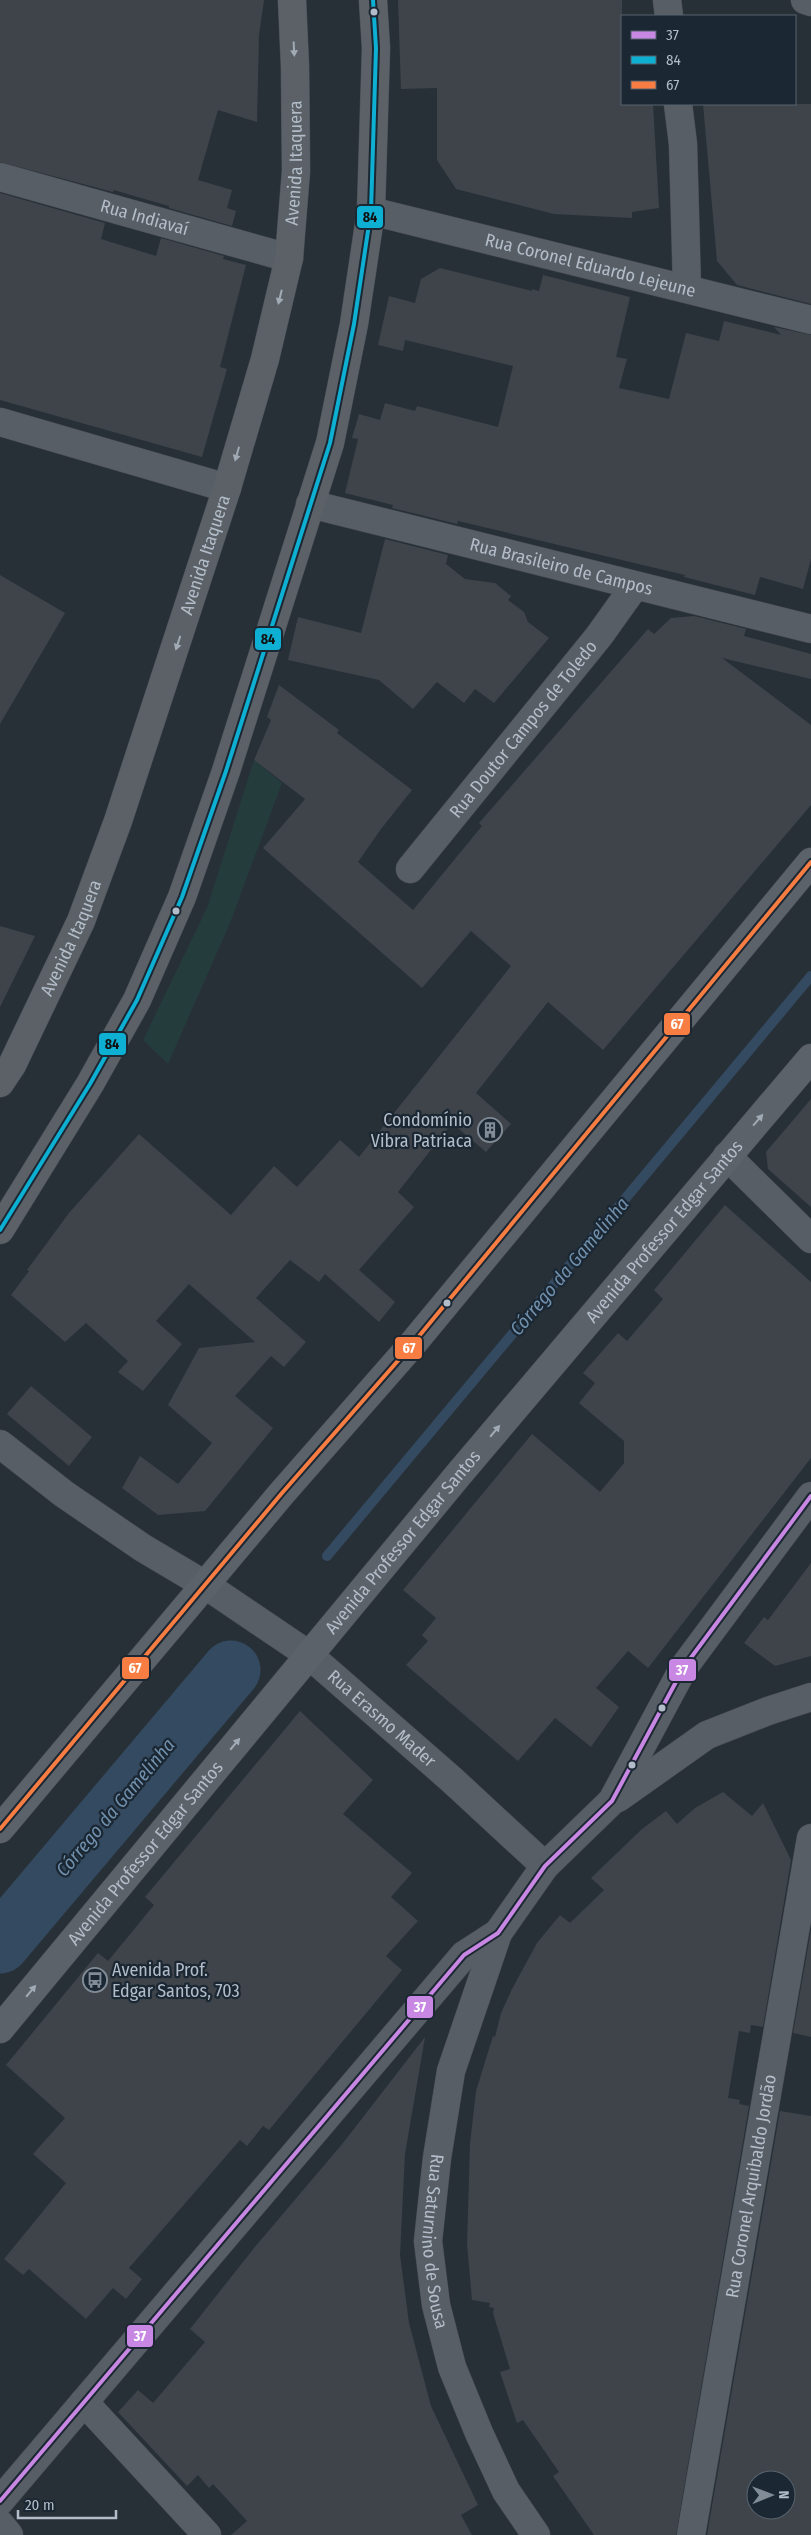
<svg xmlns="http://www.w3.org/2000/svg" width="811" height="2535" viewBox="0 0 811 2535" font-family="'Fira Sans Condensed',sans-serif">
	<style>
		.green { fill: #253c3d }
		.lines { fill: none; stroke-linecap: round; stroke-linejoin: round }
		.stream { stroke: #344a61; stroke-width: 10 }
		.river { stroke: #344a61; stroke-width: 59 }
		.building { fill: #3e444a; fill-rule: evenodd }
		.minor-casing { stroke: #464c52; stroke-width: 29 }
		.secondary-casing { stroke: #464c52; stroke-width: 29 }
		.primary-casing { stroke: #464d54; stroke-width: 29 }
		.minor { stroke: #585e65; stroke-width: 28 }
		.secondary { stroke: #5c626a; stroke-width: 28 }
		.primary { stroke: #5b6167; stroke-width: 28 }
		.bus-1-casing { stroke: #1b2732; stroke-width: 8 }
		.bus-2-casing { stroke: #1b2732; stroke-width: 8 }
		.bus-3-casing { stroke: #1b2732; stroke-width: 8 }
		.bus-1 { stroke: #c787e3; stroke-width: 4 }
		.bus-2 { stroke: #0dafd3; stroke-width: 4 }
		.bus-3 { stroke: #f77d43; stroke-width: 4 }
		.oneway { fill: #a1abb5 }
		.oneway2 { fill: #a1abb6 }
		.bus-dot { fill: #b2bdc9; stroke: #1b2732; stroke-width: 2 }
		.labels { text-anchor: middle; stroke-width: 4.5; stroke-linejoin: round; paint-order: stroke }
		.street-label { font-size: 18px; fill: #b2bdc9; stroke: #1b2732 }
		.poi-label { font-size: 18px; fill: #b2bdc9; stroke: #1b2732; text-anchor: end }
		.water-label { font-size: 19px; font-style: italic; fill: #7090ad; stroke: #1b2732 }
		.line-badge { stroke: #1b2732; stroke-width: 2 }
		.badge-label { font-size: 14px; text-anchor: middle; font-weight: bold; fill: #fff }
		.pale-badge-label { font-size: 14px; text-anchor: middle; font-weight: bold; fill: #111 }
	</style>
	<rect width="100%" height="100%" fill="#283037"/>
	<!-- green -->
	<polygon class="green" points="254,760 282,783 230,923 168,1064 143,1040 207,908"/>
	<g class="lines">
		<!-- stream -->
		<polyline class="stream" points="327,1556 811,976"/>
		<!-- river -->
		<polyline class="river" points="0,1944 231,1670"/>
	</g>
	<!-- building -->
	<g class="building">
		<polygon points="0,0 264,0 259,35 257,122 218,110 198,180 232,190 227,208 236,211 232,226 169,208 169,206 141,198 114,190 113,192 0,162"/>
		<polygon points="398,0 622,0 622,104 653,104 659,208 632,212 632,218 554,214 456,189 437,160 437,88 401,89"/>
		<polygon points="703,104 811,104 811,304 737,285 717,261"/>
		<polygon points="0,193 105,223 101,239 156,256 161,238 224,256 223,259 246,265 220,367 227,369 202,457 0,400"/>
		<polygon points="440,268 532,291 532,289 539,291 543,275 630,297 616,357 627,359 619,388 669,399 686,333 719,341 724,321 781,335 774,327 811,335 811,559 803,589 760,577 755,595 684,577 685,575 458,521 457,524 392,508 393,505 345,493 358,439 352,438 359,414 380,420 385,403 415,411 417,406 498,427 513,366 405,340 403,351 378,345 389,296 415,303 421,279"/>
		<polygon points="385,539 448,555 446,564 465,579 495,583 511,596 508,600 524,612 528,622 549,638 494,703 475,689 464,703 437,682 413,709 379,680 288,660 298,617 361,633"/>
		<polygon points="0,575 65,613 0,724"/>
		<polygon points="694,616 746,629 744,636 811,654 811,679 722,658 811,725 811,805 603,1050 548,1002 476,1093 511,1124 486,1152 452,1123 398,1192 414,1207 359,1270 395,1302 379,1322 325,1274 319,1282 290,1260 256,1298 306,1342 284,1367 271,1356 235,1396 273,1428 205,1511 158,1515 122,1488 140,1456 178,1484 212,1443 168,1405 199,1348 255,1342 189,1284 156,1321 182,1344 143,1391 118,1372 128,1361 86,1323 65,1342 11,1295 29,1271 27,1270 69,1213 139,1134 231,1215 274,1166 297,1187 340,1140 359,1157 511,966 471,931 422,988 263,848 305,799 254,760 271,720 267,717 279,685 339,730 337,733 412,790 381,829 358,862 413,910 482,826 479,823 648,629 654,634 671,618"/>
		<polygon points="0,926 35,936 0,1007"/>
		<polygon points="811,1099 811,1207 768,1169 766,1152"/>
		<polygon points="725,1205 811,1282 811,1458 648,1668 628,1651 596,1688 619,1707 591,1747 555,1718 518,1761 406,1665 428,1641 422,1635 436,1618 403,1590 532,1434 600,1492 624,1463 624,1441 579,1403 595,1383 583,1373 618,1333 627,1341 663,1299 654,1290"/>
		<polygon points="31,1386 92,1437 69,1466 7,1414"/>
		<polygon points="811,1563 811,1656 775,1666 744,1643 764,1617 768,1620"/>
		<polygon points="300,1711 373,1780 343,1814 412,1873 391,1897 418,1921 386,1956 402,1970 269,2130 263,2126 247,2146 240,2140 129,2268 142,2279 126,2299 113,2288 86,2319 29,2269 23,2275 4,2259 66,2183 33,2154 65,2118 6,2065 98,1953 108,1961 154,1905 145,1897"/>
		<polygon points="723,1792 752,1816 763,1803 791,1860 763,2027 751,2025 750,2033 739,2031 728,2098 740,2100 739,2104 749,2106 676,2535 594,2535 553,2476 559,2472 523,2420 517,2423 500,2372 510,2369 493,2313 494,2308 489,2307 490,2303 472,2300 467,2244 470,2144 476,2091 493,2036 495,2037 501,2013 512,1989 537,1943 560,1915 570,1923 604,1890 591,1878 642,1829 666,1811 677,1824 695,1808"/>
		<polygon points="811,1930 811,2037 793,2033"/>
		<polygon points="425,2037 405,2154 400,2255 409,2323 431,2406 478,2505 461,2515 472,2535 231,2535 247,2521 213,2484 209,2488 198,2475 187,2486 118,2412 138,2390 153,2403 205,2342 190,2329 254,2248 343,2143"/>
		<path d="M 780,2111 L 811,2116 L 811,2535 L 707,2535 ZM 756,2480 L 786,2480 L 786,2510 L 756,2510 Z"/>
	</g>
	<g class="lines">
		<defs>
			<g id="minor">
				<polyline points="667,0 669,16"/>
				<polyline points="805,0 811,2"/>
				<polyline points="678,104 683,144 687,288"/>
				<path id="s1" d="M 0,177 L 289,258"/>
				<path id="s2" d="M 371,211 L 811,320"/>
				<polyline points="0,422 227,488"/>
				<path id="s3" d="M 310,504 L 811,629"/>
				<path id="s4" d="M 410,869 L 599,636 L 634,587"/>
				<polyline points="727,1156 811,1239"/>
				<path id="s5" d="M 0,1444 L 64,1494 L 143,1548 L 207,1586 L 309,1655 L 452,1780 L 545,1866"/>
				<polyline points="618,1798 707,1735 768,1711 811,1697"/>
				<path id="s6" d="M 498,1933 L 451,2071 L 437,2158 L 428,2241 L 436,2305 L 452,2367 L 479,2433 L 506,2491 L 536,2535"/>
				<polyline points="84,2402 207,2535"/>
				<polyline points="0,2501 464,1955 498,1933 545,1866 612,1801 684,1667 811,1496"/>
				<polyline points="0,2524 9,2535"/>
				<path id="s7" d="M 691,2535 L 811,1838"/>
			</g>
			<g id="secondary">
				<polyline points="0,1829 282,1493 410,1347 811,862"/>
				<path id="s8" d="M 0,2029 L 459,1474 L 811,1058"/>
			</g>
			<g id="primary">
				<path id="s9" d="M 0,1083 L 12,1065 L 81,921 L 118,821 L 227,488 L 265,359 L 289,258 L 296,171 L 295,66 L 292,0"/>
				<polyline points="0,1230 90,1084 137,1000 182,897 226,771 330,443 354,324 371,211 376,48 373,0"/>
			</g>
		</defs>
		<!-- minor casing -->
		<use href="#minor" class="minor-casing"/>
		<!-- secondary casing -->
		<use href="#secondary" class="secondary-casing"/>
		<!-- primary casing -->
		<use href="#primary" class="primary-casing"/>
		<!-- minor -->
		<use href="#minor" class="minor"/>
		<!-- secondary -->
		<use href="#secondary" class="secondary"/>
		<!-- primary -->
		<use href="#primary" class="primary"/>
		<defs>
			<polyline id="bus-1" points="0,2501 464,1955 498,1933 545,1866 612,1801 684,1667 811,1496"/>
			<polyline id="bus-2" points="0,1230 90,1084 137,1000 182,897 226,771 330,443 354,324 371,211 376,48 373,0"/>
			<polyline id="bus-3" points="0,1829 282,1493 410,1347 811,862"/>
		</defs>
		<!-- bus-1 casing -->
		<use href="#bus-1" class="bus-1-casing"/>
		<!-- bus-2 casing -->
		<use href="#bus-2" class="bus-2-casing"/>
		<!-- bus-3 casing -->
		<use href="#bus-3" class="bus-3-casing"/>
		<!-- bus-1 -->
		<use href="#bus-1" class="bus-1"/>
		<!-- bus-2 -->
		<use href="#bus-2" class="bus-2"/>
		<!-- bus-3 -->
		<use href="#bus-3" class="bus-3"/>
	</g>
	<!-- one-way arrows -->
	<defs><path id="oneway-solid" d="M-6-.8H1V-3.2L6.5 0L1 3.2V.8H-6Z" transform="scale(1.25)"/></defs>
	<g class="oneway">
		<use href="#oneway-solid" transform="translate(294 49) rotate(87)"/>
		<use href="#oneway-solid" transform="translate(280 297) rotate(104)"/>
		<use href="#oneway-solid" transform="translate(237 454) rotate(106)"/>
		<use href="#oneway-solid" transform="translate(178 643) rotate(108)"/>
	</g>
	<g class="oneway2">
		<use href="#oneway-solid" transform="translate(758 1120) rotate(-49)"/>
		<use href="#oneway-solid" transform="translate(495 1431) rotate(-50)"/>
		<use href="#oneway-solid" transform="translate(235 1744) rotate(-50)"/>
		<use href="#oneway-solid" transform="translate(31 1991) rotate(-50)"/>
	</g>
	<!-- icons -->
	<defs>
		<symbol id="building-ring" viewBox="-11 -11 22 22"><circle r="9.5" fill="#1b2732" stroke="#828c96" stroke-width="1.5"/><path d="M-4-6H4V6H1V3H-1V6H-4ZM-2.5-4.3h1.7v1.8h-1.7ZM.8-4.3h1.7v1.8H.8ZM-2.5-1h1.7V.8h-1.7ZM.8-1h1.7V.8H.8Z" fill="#828c96"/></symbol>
		<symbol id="bus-ring" viewBox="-11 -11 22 22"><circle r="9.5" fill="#1b2732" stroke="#828c96" stroke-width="1.5"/><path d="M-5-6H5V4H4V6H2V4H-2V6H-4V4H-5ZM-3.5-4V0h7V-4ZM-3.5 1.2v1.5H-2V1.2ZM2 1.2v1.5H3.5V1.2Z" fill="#828c96"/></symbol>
	</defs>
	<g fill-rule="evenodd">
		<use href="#building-ring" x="476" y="1116" width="28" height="28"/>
		<use href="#bus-ring" x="81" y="1966" width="28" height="28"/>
	</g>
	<!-- markers -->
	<g class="bus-dot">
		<circle cx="374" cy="12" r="4.5"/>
		<circle cx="176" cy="911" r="4.5"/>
		<circle cx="447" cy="1303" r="4.5"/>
		<circle cx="662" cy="1708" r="4.5"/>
		<circle cx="632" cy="1765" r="4.5"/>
	</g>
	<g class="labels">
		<!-- street labels -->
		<g class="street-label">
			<text dy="6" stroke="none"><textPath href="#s9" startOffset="972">Avenida Itaquera</textPath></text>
			<text dy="6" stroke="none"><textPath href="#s1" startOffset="150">Rua Indiavaí</textPath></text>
			<text dy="6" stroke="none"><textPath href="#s2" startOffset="226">Rua Coronel Eduardo Lejeune</textPath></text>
			<text dy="6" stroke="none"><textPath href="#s9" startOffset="568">Avenida Itaquera</textPath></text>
			<text dy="6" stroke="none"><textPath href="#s3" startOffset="259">Rua Brasileiro de Campos</textPath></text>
			<text dy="6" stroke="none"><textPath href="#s4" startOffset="180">Rua Doutor Campos de Toledo</textPath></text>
			<text dy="6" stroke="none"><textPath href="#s9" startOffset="162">Avenida Itaquera</textPath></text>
			<text dy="6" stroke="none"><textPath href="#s8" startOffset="1038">Avenida Professor Edgar Santos</textPath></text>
			<text dy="6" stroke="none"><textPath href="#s8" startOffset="632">Avenida Professor Edgar Santos</textPath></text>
			<text dy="6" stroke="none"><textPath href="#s5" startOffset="471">Rua Erasmo Mader</textPath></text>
			<text dy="6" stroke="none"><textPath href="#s8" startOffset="228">Avenida Professor Edgar Santos</textPath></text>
			<text dy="6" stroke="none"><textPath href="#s7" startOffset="354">Rua Coronel Arquibaldo Jordão</textPath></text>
			<text dy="6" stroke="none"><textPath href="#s6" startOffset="318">Rua Saturnino de Sousa</textPath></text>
		</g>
		<!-- poi labels -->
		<g class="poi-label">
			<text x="472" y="1126">Condomínio<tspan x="472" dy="21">Vibra Patriaca</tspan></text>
			<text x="112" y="1976" text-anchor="start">Avenida Prof.<tspan x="112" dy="21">Edgar Santos, 703</tspan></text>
		</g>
		<!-- water labels -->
		<g class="water-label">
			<text transform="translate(569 1266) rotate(-50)" y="7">Córrego da Gamelinha</text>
			<text transform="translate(115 1807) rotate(-50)" y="7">Córrego da Gamelinha</text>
		</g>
	</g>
	<g class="line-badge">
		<rect x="356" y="205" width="28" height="24" rx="5" fill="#0dafd3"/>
		<rect x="254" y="627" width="28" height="24" rx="5" fill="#0dafd3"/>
		<rect x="663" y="1012" width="28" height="24" rx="5" fill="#f77d43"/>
		<rect x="98" y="1032" width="29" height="24" rx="5" fill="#0dafd3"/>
		<rect x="394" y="1336" width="29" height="24" rx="5" fill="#f77d43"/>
		<rect x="121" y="1656" width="29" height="24" rx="5" fill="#f77d43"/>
		<rect x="668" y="1658" width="29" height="24" rx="5" fill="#c787e3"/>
		<rect x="406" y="1995" width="28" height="24" rx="5" fill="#c787e3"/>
		<rect x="126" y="2324" width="28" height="24" rx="5" fill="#c787e3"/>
	</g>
	<g class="badge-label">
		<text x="677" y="1029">67</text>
		<text x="409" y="1353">67</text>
		<text x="135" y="1673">67</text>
		<text x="682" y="1675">37</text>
		<text x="420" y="2012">37</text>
		<text x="140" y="2341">37</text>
	</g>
	<g class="pale-badge-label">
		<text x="370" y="222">84</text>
		<text x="268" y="644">84</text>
		<text x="112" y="1049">84</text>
	</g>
	<!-- legend -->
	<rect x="621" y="15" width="175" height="90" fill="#1b2732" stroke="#57636e"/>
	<rect x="631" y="31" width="25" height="8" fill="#c787e3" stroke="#57636e"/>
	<text x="666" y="40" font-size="15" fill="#b2bdc9">37</text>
	<rect x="631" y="56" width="25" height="8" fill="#0dafd3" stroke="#57636e"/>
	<text x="666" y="65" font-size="15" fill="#b2bdc9">84</text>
	<rect x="631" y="81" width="25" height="8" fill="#f77d43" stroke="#57636e"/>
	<text x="666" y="90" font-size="15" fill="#b2bdc9">67</text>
	<!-- north arrow -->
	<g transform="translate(771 2495) rotate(89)"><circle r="24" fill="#1b2732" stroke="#57636e"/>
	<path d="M0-4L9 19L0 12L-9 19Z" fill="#828c96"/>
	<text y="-8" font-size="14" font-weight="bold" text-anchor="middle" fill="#b2bdc9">N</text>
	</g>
	<!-- scale -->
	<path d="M18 2510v8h98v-8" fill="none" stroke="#b2bdc9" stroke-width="2.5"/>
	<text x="25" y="2510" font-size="15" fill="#b2bdc9" stroke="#1b2732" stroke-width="4" paint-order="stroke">20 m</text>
</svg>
